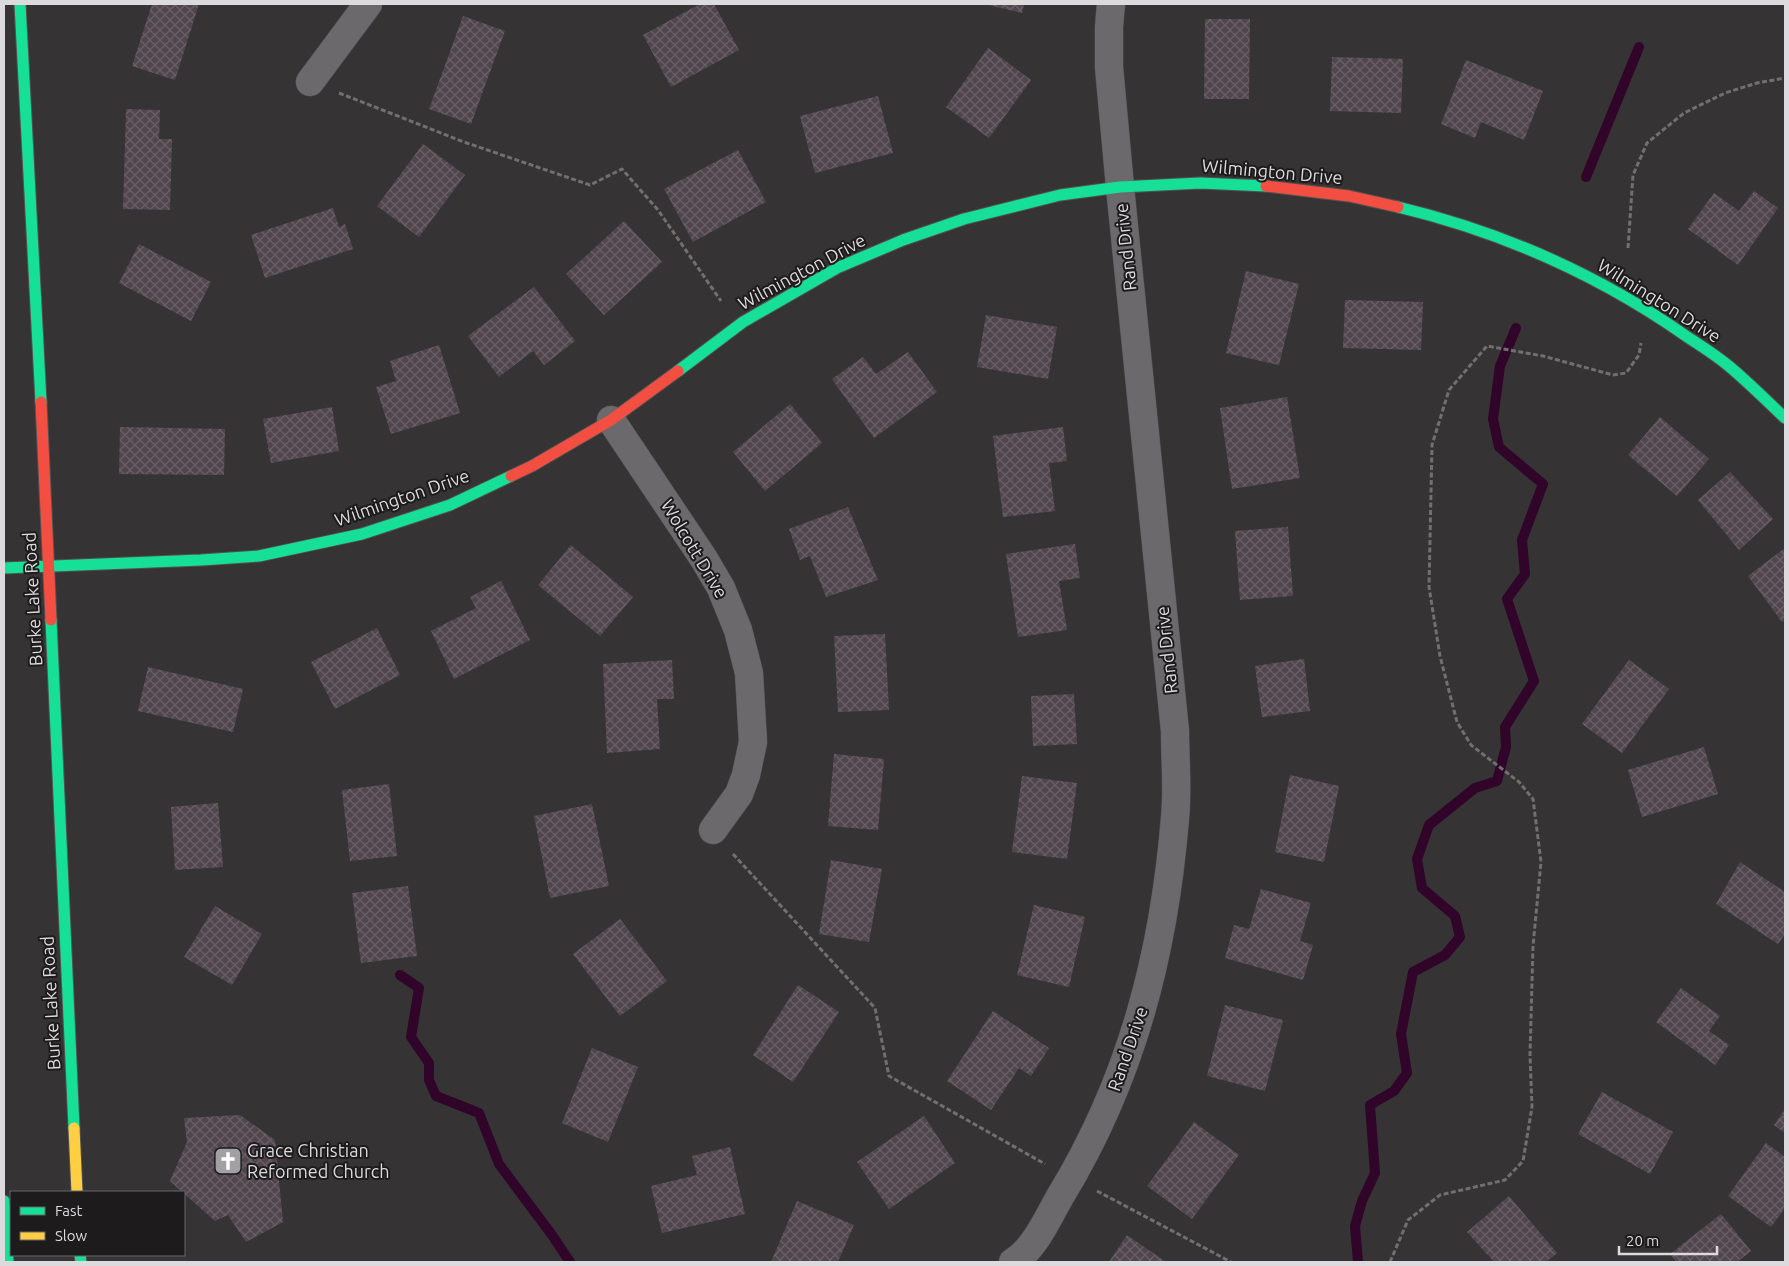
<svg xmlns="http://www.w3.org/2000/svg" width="1789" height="1266" viewBox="0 0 1789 1266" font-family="Ubuntu,sans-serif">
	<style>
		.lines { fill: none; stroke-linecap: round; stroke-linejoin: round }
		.stream { stroke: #300529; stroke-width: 10 }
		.building { fill: url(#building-cross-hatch) }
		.street-casing { stroke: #535152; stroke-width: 29 }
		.fast-casing { stroke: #535152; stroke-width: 13 }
		.slow-casing { stroke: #535152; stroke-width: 13 }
		.jam-casing { stroke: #535152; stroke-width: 13 }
		.path { stroke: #726f70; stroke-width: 3; stroke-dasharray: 5 2.5; stroke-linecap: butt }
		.street { stroke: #6b696b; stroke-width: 28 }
		.fast { stroke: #16e098; stroke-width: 11 }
		.slow { stroke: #ffcf43; stroke-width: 11 }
		.jam { stroke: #f24e42; stroke-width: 11 }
		.labels { text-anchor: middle; stroke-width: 4; stroke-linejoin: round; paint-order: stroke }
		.street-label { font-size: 18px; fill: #dcdadc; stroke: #1d1b1c }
		.poi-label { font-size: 18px; fill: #dcdadc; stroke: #1d1b1c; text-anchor: start }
	</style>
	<defs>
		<pattern id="building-cross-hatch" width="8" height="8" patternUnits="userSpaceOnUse" patternTransform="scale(1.25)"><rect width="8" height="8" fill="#51464e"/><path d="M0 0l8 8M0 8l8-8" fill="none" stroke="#696067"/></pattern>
	</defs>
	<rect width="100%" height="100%" fill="#363335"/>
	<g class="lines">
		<!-- stream -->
		<g class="stream">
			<polyline points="1586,177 1639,47"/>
			<polyline points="400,975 419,988 411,1037 429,1063 429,1080 436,1096 479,1113 499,1164 552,1235 570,1262"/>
			<polyline points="1358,1262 1355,1226 1362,1201 1375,1173 1370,1105 1394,1091 1407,1073 1401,1034 1413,972 1445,955 1460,937 1455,916 1422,888 1417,859 1429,825 1475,788 1497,781 1506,747 1505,727 1534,681 1507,599 1525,574 1522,540 1543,484 1499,447 1493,419 1500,366 1516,328"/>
		</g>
	</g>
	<!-- building -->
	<g class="building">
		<polygon points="152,4 199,4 175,80 132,66"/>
		<polygon points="700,4 714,4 739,50 671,87 643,35"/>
		<polygon points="984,4 1024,4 1022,13"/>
		<polygon points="463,16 505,31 471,124 429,109"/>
		<polygon points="1205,19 1250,19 1249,99 1204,99"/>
		<polygon points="988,48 1031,80 989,138 946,107"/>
		<polygon points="1332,57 1403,59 1401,113 1330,111"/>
		<polygon points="1466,60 1543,91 1524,140 1481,122 1475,138 1441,124"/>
		<polygon points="878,96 893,153 815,173 800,116"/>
		<polygon points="126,109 160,110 159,139 172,139 170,210 123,209"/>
		<polygon points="423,144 465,175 419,237 377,206"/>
		<polygon points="738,150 766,202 693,242 664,189"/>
		<polygon points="1754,191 1778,208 1738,265 1688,229 1714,193 1739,211"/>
		<polygon points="333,208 339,227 345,224 353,249 265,278 251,235"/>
		<polygon points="624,221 662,262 604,315 566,274"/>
		<polygon points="139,244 211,282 191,321 119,283"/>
		<polygon points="1246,271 1299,284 1279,365 1226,353"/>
		<polygon points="534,287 575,341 544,365 533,351 499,377 468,336"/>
		<polygon points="1345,300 1423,302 1421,350 1343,348"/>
		<polygon points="986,315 1057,327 1048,379 977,367"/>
		<polygon points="439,345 460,413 391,434 376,387 396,381 390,361"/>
		<polygon points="908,352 937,392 874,438 832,379 863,357 876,374"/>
		<polygon points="1287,397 1300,478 1232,489 1220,408"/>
		<polygon points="790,404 822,443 765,491 733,452"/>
		<polygon points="332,407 339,451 271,463 263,419"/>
		<polygon points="1660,417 1709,459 1677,496 1628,455"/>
		<polygon points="120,427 225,429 224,475 119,474"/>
		<polygon points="1063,427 1067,461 1049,463 1055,511 1003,517 993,436"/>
		<polygon points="1730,472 1773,519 1739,550 1698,500"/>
		<polygon points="848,507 878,580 826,597 810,556 800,560 789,529"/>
		<polygon points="1288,527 1293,596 1240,600 1235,531"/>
		<polygon points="1075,544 1080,578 1059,581 1067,630 1018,637 1006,554"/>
		<polygon points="571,545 633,597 600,636 538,585"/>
		<polygon points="1785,548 1785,620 1782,622 1748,576"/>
		<polygon points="501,581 530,640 454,679 431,631 476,608 470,597"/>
		<polygon points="377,628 400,675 335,709 311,662"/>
		<polygon points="885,634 889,710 838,712 834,636"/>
		<polygon points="1304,659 1310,711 1262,717 1255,666"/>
		<polygon points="672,660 674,699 657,699 660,749 607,753 603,664"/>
		<polygon points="1629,660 1669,689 1622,753 1582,724"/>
		<polygon points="148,667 243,689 233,732 138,711"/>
		<polygon points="1074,694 1077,744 1033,746 1031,696"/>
		<polygon points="1704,747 1718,794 1642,817 1628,770"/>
		<polygon points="834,754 884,759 878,830 828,826"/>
		<polygon points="1290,775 1339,786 1324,862 1275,852"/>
		<polygon points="1022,776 1077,783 1067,859 1012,852"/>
		<polygon points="389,784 397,856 350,861 342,790"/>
		<polygon points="218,803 223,867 175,870 171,807"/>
		<polygon points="592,804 609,886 550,898 534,816"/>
		<polygon points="831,860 882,869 869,942 819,934"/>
		<polygon points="1740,862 1785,892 1785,934 1778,944 1716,904"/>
		<polygon points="408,886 417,956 361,963 352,893"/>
		<polygon points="1261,889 1311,903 1300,941 1313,945 1303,980 1225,958 1234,925 1249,929"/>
		<polygon points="1034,905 1085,917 1069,987 1017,975"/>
		<polygon points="215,906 262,934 232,985 184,957"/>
		<polygon points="620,919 667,981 620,1016 573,954"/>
		<polygon points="798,985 839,1012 793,1082 753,1055"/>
		<polygon points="1681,988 1720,1016 1709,1031 1729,1045 1715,1065 1656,1022"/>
		<polygon points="1225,1005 1283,1020 1265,1091 1207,1076"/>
		<polygon points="993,1011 1049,1048 1031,1076 1019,1068 991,1110 947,1081"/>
		<polygon points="592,1048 638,1067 608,1142 562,1123"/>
		<polygon points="1602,1092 1673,1132 1650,1174 1578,1134"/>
		<polygon points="1785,1109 1785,1133 1774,1125"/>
		<polygon points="240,1115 275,1140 283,1222 246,1242 228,1215 215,1221 170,1181 187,1142 184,1118"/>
		<polygon points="924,1116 955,1163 889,1209 857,1162"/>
		<polygon points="1194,1122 1239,1155 1192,1219 1147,1186"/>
		<polygon points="1766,1143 1785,1157 1785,1208 1771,1227 1728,1196"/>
		<polygon points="730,1147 745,1214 662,1233 651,1186 697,1175 692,1156"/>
		<polygon points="1509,1196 1557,1253 1546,1262 1494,1262 1467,1232"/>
		<polygon points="797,1201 854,1225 838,1262 771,1262"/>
		<polygon points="1721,1214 1751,1251 1737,1262 1676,1262 1670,1254"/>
		<polygon points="1127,1235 1166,1262 1109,1262"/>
	</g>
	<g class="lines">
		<defs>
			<g id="street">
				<polyline points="310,82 368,4"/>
				<polyline points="611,420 704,559 721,588 738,630 749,673 753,742 746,775 739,794 713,830"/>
				<path d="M 1013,1262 C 1035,1249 1048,1217 1061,1195 C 1132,1078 1164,953 1175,818 C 1178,789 1175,760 1175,731 L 1120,187 L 1109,67 L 1109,27 L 1111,4"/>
			</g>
			<g id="fast">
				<polyline points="20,4 41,402"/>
				<path d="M 1398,207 C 1502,232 1599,275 1686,336 C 1701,346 1716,355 1730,367 C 1749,383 1767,401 1785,418"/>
				<polyline points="678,371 743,322 837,268 903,240 964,219 1060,195 1120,187 1200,183 1266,186"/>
				<polyline points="4,568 201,560 259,556 362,534 450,505 511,476"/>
				<polyline points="51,620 74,1128"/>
				<polyline points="4,1201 8,1262"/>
				<polyline points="80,1255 81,1262"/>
			</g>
			<polyline id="slow" points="74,1128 77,1192"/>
			<g id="jam">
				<polyline points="1266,186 1349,196 1398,207"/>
				<polyline points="41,402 51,620"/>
				<polyline points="511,476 532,466 611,420 678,371"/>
			</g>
		</defs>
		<!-- street casing -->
		<use href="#street" class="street-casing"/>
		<!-- fast casing -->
		<use href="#fast" class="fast-casing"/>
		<!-- slow casing -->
		<use href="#slow" class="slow-casing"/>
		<!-- jam casing -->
		<use href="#jam" class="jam-casing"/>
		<!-- path -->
		<g class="path">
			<polyline points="339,93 464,142 590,185 622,169 658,210 721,301"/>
			<polyline points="1628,248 1633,175 1647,143 1684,113 1725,93 1757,83 1785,78"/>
			<polyline points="733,854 875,1008 889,1076 1045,1164"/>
			<polyline points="1097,1191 1231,1262"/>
			<polyline points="1390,1262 1408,1220 1440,1195 1505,1180 1523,1161 1532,1107 1530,1055 1533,946 1541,862 1533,799 1519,782 1471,745 1457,722 1440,656 1429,587 1432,445 1449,390 1487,346 1543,356 1613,375 1626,373 1639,355 1641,343"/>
		</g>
		<!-- street -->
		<use href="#street" class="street"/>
		<!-- fast -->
		<use href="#fast" class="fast"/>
		<!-- slow -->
		<use href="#slow" class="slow"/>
		<!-- jam -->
		<use href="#jam" class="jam"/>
	</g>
	<!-- icons -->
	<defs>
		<symbol id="church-square" viewBox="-11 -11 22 22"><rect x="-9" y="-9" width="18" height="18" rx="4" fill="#a2a0a2" stroke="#1d1b1c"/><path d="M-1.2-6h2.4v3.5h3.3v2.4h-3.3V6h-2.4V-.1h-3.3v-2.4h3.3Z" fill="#fff"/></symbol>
	</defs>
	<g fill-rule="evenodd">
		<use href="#church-square" x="212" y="1145" width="32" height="32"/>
	</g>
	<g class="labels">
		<!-- street labels -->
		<g class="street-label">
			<text transform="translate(1272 172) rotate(5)" y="6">Wilmington Drive</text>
			<text transform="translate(1126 247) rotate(-96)" y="6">Rand Drive</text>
			<text transform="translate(802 272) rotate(-28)" y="6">Wilmington Drive</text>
			<text transform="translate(1659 301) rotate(32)" y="6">Wilmington Drive</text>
			<text transform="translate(402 498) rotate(-19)" y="6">Wilmington Drive</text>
			<text transform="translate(694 549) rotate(59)" y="6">Wolcott Drive</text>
			<text transform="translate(33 599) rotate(-93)" y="6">Burke Lake Road</text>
			<text transform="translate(1167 650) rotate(-96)" y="6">Rand Drive</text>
			<text transform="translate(51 1003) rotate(-93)" y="6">Burke Lake Road</text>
			<text transform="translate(1128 1049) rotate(-71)" y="6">Rand Drive</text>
		</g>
		<!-- poi labels -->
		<g class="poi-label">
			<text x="247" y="1157">Grace Christian<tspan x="247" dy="21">Reformed Church</tspan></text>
		</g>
	</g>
	<!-- border -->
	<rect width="1789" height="1266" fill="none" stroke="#dcdadc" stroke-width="10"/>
	<!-- legend -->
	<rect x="10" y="1191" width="175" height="65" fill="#1d1b1c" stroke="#696769"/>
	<rect x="20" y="1207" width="25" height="8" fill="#16e098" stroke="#696769"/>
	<text x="55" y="1216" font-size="15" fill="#dcdadc">Fast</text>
	<rect x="20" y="1232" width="25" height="8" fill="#ffcf43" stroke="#696769"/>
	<text x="55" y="1241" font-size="15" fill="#dcdadc">Slow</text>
	<!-- scale -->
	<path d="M1619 1246v8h98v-8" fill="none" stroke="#dcdadc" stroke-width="2.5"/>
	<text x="1626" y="1246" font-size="15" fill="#dcdadc" stroke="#1d1b1c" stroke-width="4" paint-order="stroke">20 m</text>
</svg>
